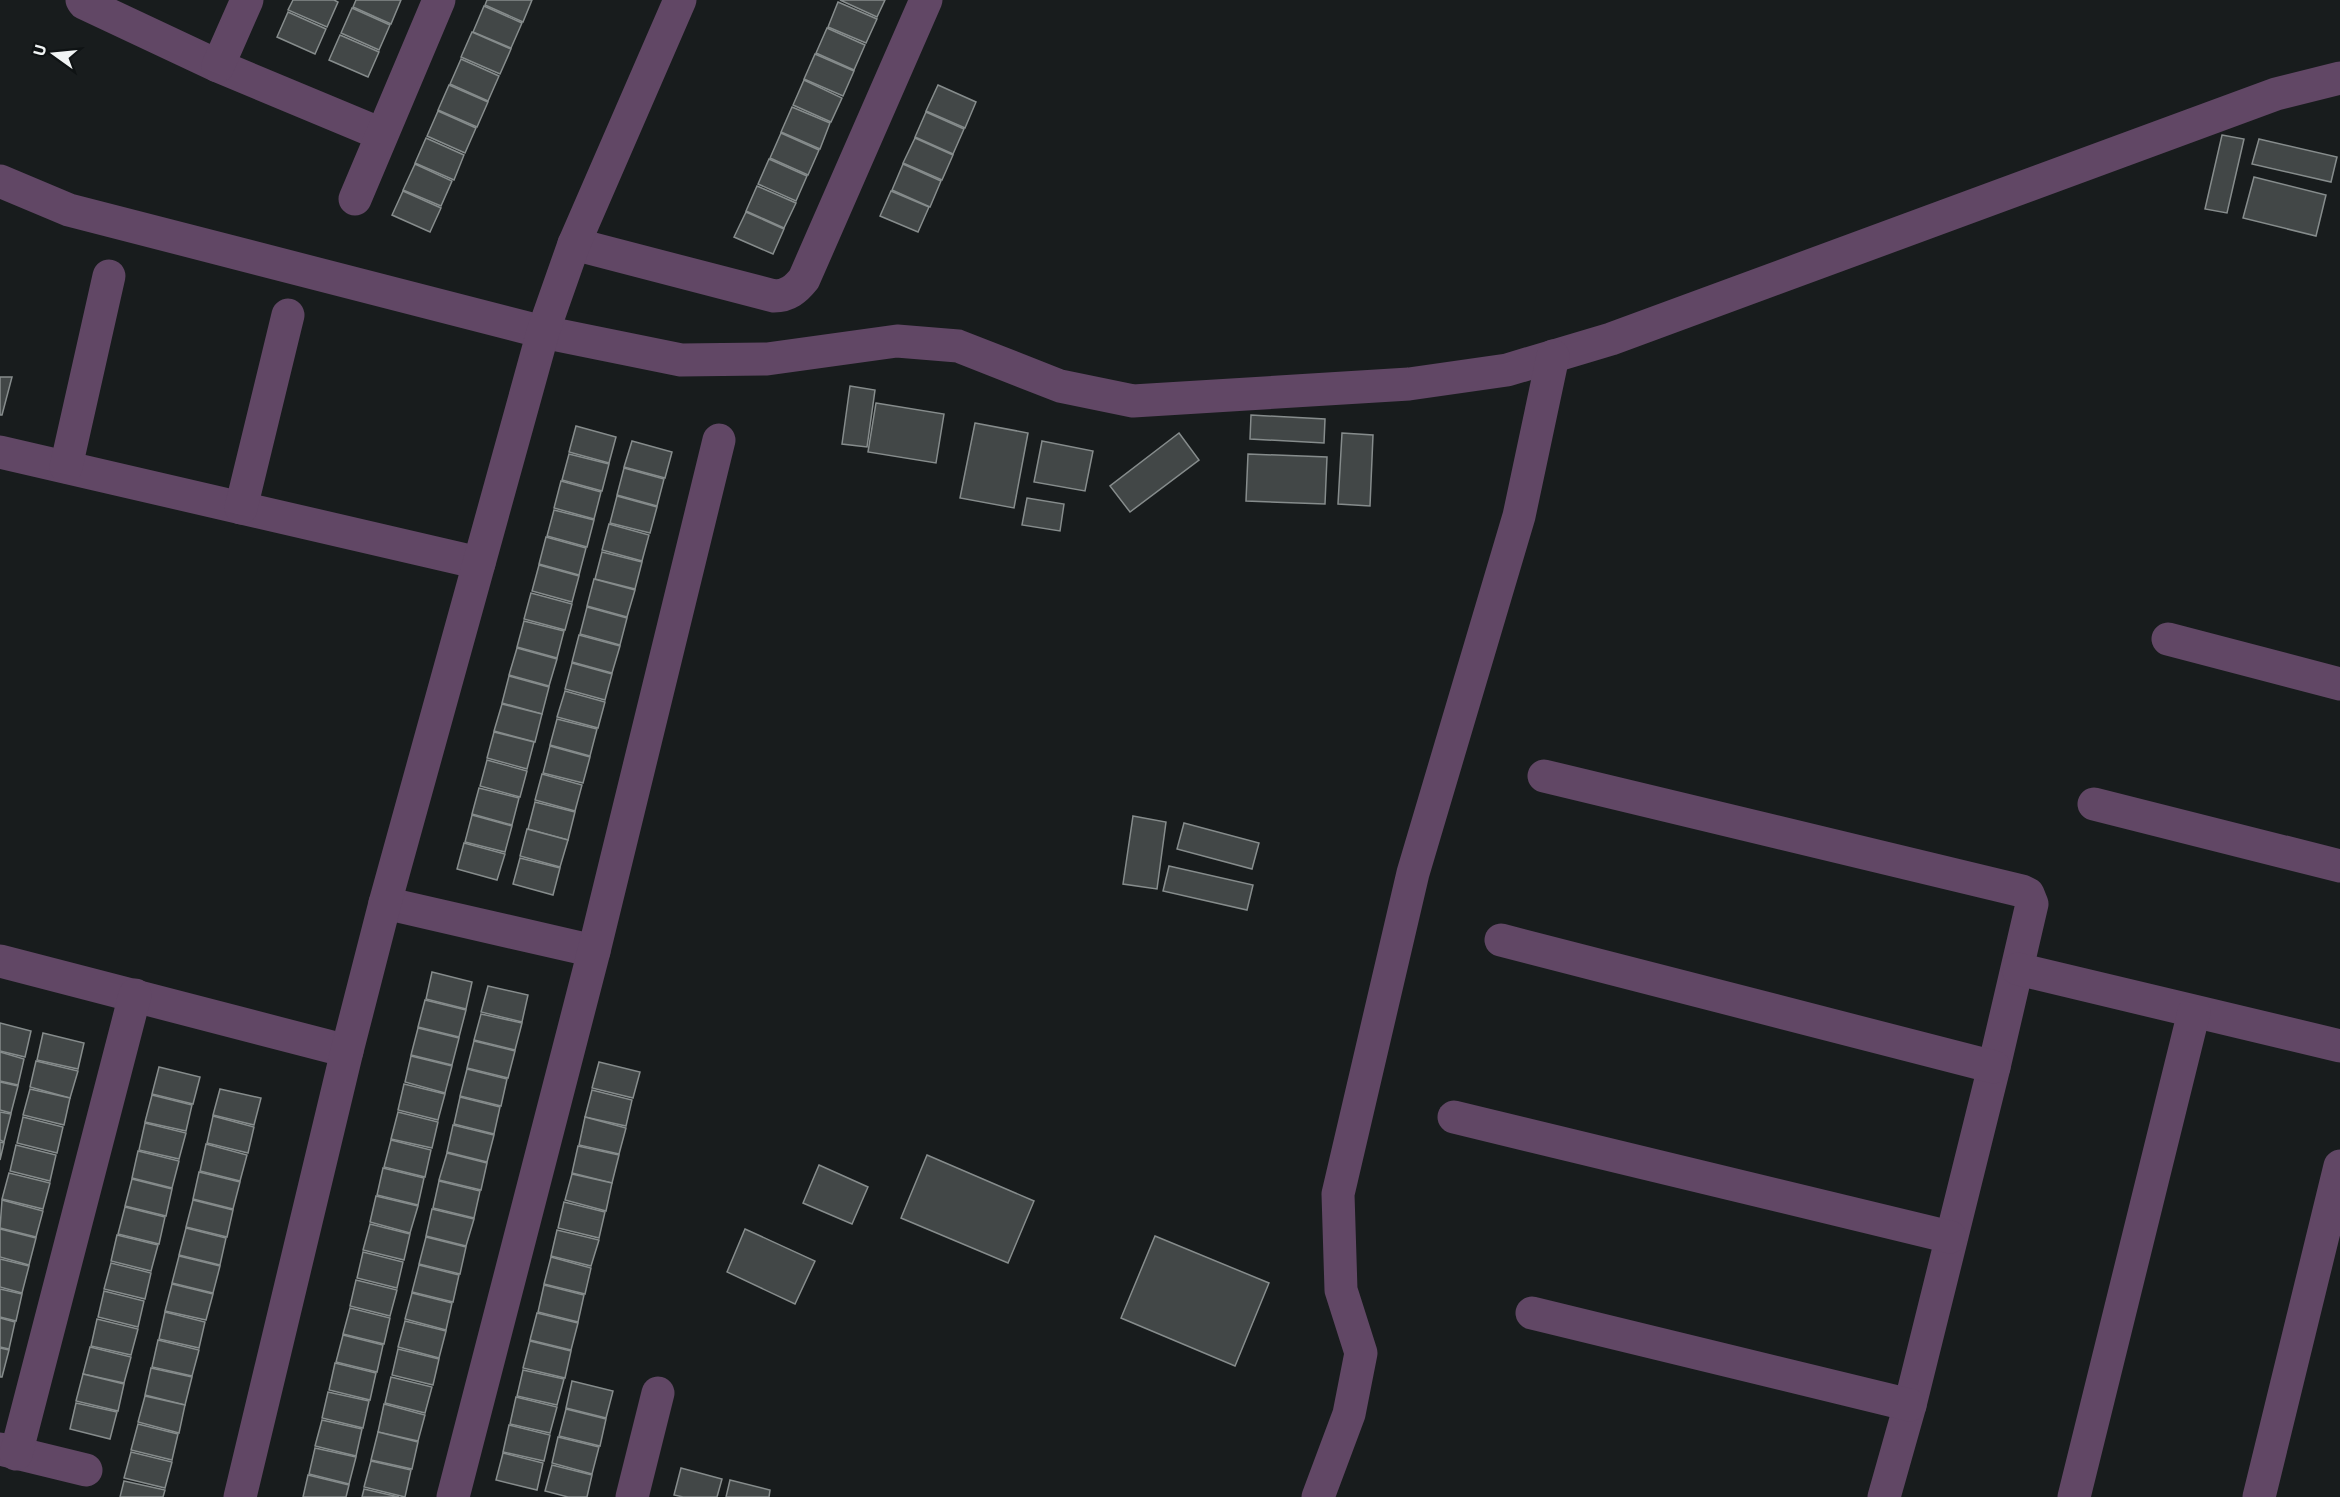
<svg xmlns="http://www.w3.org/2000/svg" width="2340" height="1497" viewBox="0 0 2340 1497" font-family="'IBM Plex Sans',sans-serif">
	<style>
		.building { fill: #424747; stroke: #868c8c; stroke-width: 1.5 }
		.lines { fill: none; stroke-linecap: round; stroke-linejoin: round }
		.minor { stroke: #614765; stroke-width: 33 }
	</style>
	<rect width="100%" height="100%" fill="#181c1d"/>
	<!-- building -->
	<g class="building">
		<polygon points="293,0 334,0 338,2 327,27 288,10"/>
		<polygon points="356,0 401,0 391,24 353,7"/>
		<polygon points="487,0 532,0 523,22 485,5"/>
		<polygon points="840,0 885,0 877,17"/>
		<polygon points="838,2 877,19 866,43 828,27"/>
		<polygon points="484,6 522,23 511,48 473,32"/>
		<polygon points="352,8 390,25 379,50 341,33"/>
		<polygon points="288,12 326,29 315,54 277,37"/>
		<polygon points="827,28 865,45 854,70 816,53"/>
		<polygon points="472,32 511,49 500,74 461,57"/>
		<polygon points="340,35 379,52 368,77 329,60"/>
		<polygon points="815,54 854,71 843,96 804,79"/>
		<polygon points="461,59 499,76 488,101 450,84"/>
		<polygon points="804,80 842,98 831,122 793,105"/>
		<polygon points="449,85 488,102 477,127 438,110"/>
		<polygon points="938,85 976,102 965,128 926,111"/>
		<polygon points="792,107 830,123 820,149 781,132"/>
		<polygon points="438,111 476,128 465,153 427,136"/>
		<polygon points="926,112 964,129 953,154 915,137"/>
		<polygon points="781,133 819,150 808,175 770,158"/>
		<polygon points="2222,135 2244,139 2227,213 2205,209"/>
		<polygon points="426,138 464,155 454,180 415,163"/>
		<polygon points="915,138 953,155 942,180 903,163"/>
		<polygon points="2259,139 2337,157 2331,182 2252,164"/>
		<polygon points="769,159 807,176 796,201 758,184"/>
		<polygon points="415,164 452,181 441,206 403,190"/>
		<polygon points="903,164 941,181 930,207 892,190"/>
		<polygon points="2254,177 2326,195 2316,236 2243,218"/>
		<polygon points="757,186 796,203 784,228 746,211"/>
		<polygon points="403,191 441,208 430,232 392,215"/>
		<polygon points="891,191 929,207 918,232 880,216"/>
		<polygon points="746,212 784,229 773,254 734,237"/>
		<polygon points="0,377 12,377 2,415 0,415"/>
		<polygon points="850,386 875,390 867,447 842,444"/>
		<polygon points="876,403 944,414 936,463 868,452"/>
		<polygon points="1251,415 1325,419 1324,443 1250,439"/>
		<polygon points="975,423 1028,433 1014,508 960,498"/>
		<polygon points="576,426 616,437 609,463 569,452"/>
		<polygon points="1179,433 1199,460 1130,512 1110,486"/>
		<polygon points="1342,433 1373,435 1370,506 1338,504"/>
		<polygon points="632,441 672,452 665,478 624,467"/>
		<polygon points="1042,441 1093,451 1085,491 1034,482"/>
		<polygon points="569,454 609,464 602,491 562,480"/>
		<polygon points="1248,454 1327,457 1325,504 1246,501"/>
		<polygon points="624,468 664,479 657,506 617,495"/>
		<polygon points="561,481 601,492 594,519 554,508"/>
		<polygon points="617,496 657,507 650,533 610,523"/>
		<polygon points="1027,498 1064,504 1060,531 1022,525"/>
		<polygon points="554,510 594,520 587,547 547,536"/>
		<polygon points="609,524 649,535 642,561 602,550"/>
		<polygon points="546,537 586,548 579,575 539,564"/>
		<polygon points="602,552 642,562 635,589 595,579"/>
		<polygon points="539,565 579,576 572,602 532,591"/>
		<polygon points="594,579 635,590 627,617 587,606"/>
		<polygon points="531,593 572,604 565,630 524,619"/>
		<polygon points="587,607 627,618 620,645 580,634"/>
		<polygon points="524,621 564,631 557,658 517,647"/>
		<polygon points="579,635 620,646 612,673 572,662"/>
		<polygon points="517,648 557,659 549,686 509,675"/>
		<polygon points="572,663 612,674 605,700 565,689"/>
		<polygon points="509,676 549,687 542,714 502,703"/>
		<polygon points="565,691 605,702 598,728 557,717"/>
		<polygon points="502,704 542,714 535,742 494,731"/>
		<polygon points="557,719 597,729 590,756 550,745"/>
		<polygon points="494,732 534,742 527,769 487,758"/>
		<polygon points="550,746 590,757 583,783 543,773"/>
		<polygon points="487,760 527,771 520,797 480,786"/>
		<polygon points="542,774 582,785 575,811 535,800"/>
		<polygon points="479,788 519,798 512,825 472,814"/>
		<polygon points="535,802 575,812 568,840 528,829"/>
		<polygon points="472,815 512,826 505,852 465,842"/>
		<polygon points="1133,816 1166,822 1157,889 1123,884"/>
		<polygon points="1184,823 1259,843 1252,869 1177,849"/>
		<polygon points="527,829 568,840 560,867 520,856"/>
		<polygon points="464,843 505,854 497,880 457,869"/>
		<polygon points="520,858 560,868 553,895 513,884"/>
		<polygon points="1169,866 1253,885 1247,910 1163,891"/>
		<polygon points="432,972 472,982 466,1009 426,999"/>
		<polygon points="488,986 528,995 522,1022 481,1012"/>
		<polygon points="425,1000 466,1010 459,1037 418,1027"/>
		<polygon points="481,1014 522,1023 515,1050 474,1040"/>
		<polygon points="0,1023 31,1031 25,1057 0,1051"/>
		<polygon points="418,1028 459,1038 452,1065 411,1055"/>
		<polygon points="43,1033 84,1043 78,1069 37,1060"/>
		<polygon points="474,1041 515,1051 508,1078 467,1068"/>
		<polygon points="0,1052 24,1059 18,1085 0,1081"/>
		<polygon points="411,1056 452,1066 445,1093 405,1082"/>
		<polygon points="36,1061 78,1071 70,1098 30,1087"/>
		<polygon points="599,1062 640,1072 633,1098 592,1088"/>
		<polygon points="159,1067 200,1077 193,1104 152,1094"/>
		<polygon points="467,1069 507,1079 501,1106 460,1096"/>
		<polygon points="0,1082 18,1086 11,1113 0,1110"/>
		<polygon points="404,1084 445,1094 438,1120 398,1110"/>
		<polygon points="30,1089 70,1098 64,1125 23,1115"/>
		<polygon points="220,1089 261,1098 254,1125 213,1115"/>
		<polygon points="592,1090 632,1100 626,1126 585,1117"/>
		<polygon points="152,1095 192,1105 186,1131 145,1122"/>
		<polygon points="460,1097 500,1107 494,1134 454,1124"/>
		<polygon points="0,1112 11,1114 4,1142 0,1140"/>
		<polygon points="398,1112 438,1122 432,1148 391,1139"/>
		<polygon points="213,1116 254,1127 248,1153 207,1143"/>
		<polygon points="23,1117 63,1127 57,1153 17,1143"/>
		<polygon points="585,1117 626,1128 619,1154 579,1145"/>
		<polygon points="145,1123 186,1133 179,1159 139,1150"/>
		<polygon points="453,1125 494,1135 487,1162 447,1152"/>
		<polygon points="391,1140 431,1150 425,1177 384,1167"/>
		<polygon points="0,1142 4,1143 0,1160"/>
		<polygon points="206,1144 247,1155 240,1181 200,1171"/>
		<polygon points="16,1145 56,1155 50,1181 10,1171"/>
		<polygon points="578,1146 619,1155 612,1183 572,1173"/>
		<polygon points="138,1151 179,1161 172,1188 132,1178"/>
		<polygon points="447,1153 487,1163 481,1190 439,1180"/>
		<polygon points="927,1155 1034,1201 1008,1263 901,1218"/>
		<polygon points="819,1165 868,1187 852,1224 803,1203"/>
		<polygon points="383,1168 424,1178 418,1205 377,1195"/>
		<polygon points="199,1172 240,1182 233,1209 193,1199"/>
		<polygon points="9,1173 50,1183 43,1209 2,1199"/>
		<polygon points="572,1174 612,1183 606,1211 565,1200"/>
		<polygon points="132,1179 172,1189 166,1216 125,1206"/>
		<polygon points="439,1181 480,1191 474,1218 433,1208"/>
		<polygon points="376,1196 418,1206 410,1233 370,1222"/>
		<polygon points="2,1200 43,1211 36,1237 0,1228"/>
		<polygon points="193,1200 233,1210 227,1237 186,1227"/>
		<polygon points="564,1202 605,1212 599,1238 558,1228"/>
		<polygon points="125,1207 165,1217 159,1244 118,1234"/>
		<polygon points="432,1209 474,1219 466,1246 426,1236"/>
		<polygon points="370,1224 410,1234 404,1260 363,1250"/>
		<polygon points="186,1228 226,1238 220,1265 179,1255"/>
		<polygon points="0,1229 36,1238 29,1265 0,1257"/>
		<polygon points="745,1229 815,1261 795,1304 727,1272"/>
		<polygon points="557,1230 599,1240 591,1266 551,1256"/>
		<polygon points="117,1235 158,1245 151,1271 111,1261"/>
		<polygon points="1155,1236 1269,1283 1235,1366 1121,1318"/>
		<polygon points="426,1237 466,1247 460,1274 419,1264"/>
		<polygon points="363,1252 403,1262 397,1288 357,1278"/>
		<polygon points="179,1256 220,1266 213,1293 172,1283"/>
		<polygon points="551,1257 591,1268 585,1294 544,1284"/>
		<polygon points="0,1259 29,1266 22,1293 0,1287"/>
		<polygon points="111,1263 151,1273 145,1299 104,1289"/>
		<polygon points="419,1265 459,1275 453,1302 412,1292"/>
		<polygon points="356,1280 397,1290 390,1316 350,1306"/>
		<polygon points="172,1284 213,1294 206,1320 165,1311"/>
		<polygon points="544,1285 584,1295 578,1322 538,1312"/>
		<polygon points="0,1289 22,1294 16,1321 0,1317"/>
		<polygon points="104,1291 144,1301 138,1327 98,1317"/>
		<polygon points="412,1293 452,1303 446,1330 405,1319"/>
		<polygon points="350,1308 390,1318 384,1344 343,1334"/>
		<polygon points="165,1312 205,1322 199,1348 159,1339"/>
		<polygon points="537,1313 578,1323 571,1350 530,1340"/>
		<polygon points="0,1318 15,1322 9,1349 0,1347"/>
		<polygon points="97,1319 138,1329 131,1355 91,1346"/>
		<polygon points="405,1321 446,1331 439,1358 398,1347"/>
		<polygon points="343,1335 383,1345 377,1372 336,1362"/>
		<polygon points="158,1340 199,1350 192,1376 152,1367"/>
		<polygon points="530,1341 571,1351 565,1378 523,1368"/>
		<polygon points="90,1347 131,1357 124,1383 83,1374"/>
		<polygon points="0,1348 9,1350 2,1377 0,1377"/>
		<polygon points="398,1349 439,1359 433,1385 392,1375"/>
		<polygon points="335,1363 376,1373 370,1400 329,1390"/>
		<polygon points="151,1368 192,1377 185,1405 145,1395"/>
		<polygon points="523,1370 564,1379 557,1405 517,1396"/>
		<polygon points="83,1374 124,1384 118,1411 76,1401"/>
		<polygon points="391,1377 432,1387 425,1413 385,1403"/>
		<polygon points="572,1381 613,1391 606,1418 566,1408"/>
		<polygon points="328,1392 369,1401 363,1428 322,1418"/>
		<polygon points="145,1396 185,1405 179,1433 138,1422"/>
		<polygon points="516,1397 557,1407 550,1433 510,1424"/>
		<polygon points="76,1403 117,1412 110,1439 70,1429"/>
		<polygon points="384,1404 425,1415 418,1441 378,1432"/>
		<polygon points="566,1409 606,1419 600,1446 559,1436"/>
		<polygon points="322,1420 362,1429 356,1456 315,1446"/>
		<polygon points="138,1424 178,1434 172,1460 131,1450"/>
		<polygon points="509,1425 550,1435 544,1461 503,1452"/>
		<polygon points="378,1432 418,1442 412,1469 371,1460"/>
		<polygon points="558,1437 599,1447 592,1474 552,1463"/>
		<polygon points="315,1448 356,1457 349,1484 309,1474"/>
		<polygon points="131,1452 172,1462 165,1488 124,1478"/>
		<polygon points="503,1453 543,1463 537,1490 496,1480"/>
		<polygon points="371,1461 411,1470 405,1497 364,1487"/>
		<polygon points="552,1465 592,1475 587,1497 568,1497 545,1491"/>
		<polygon points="681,1468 722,1479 717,1497 683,1497 674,1495"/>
		<polygon points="308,1475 349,1485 346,1497 303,1497"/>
		<polygon points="730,1480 770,1490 769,1497 726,1497"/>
		<polygon points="124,1481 165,1490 163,1497 120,1497"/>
		<polygon points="364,1489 399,1497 362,1497"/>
	</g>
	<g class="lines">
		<!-- minor -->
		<g class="minor">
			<polyline points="82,0 84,3 218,66 381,134"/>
			<polyline points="218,66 247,0"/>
			<polyline points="0,181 69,210 543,332 681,360 767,359 897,341 958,346 1060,386 1133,401 1409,384 1507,370 1611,339 2276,94 2340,78"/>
			<polyline points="355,199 439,0"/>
			<path d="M 574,244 L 774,296 C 788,296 796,289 804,279 L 926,0"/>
			<polyline points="0,452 479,563"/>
			<polyline points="66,467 109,276"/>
			<polyline points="241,508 288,315"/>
			<polyline points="2168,639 2340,684"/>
			<polyline points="1544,776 2022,891 2028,894 2032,904 1994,1067 1910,1405 1884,1497"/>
			<polyline points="2094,804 2340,866"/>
			<polyline points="385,903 594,951"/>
			<polyline points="1501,940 1994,1067"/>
			<polyline points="0,961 347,1051"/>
			<polyline points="2018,969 2340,1046"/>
			<polyline points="1454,1117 1950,1237"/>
			<polyline points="1532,1313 1910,1405"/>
			<polyline points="0,1449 86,1470"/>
			<polyline points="16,1454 135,995"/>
			<polyline points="240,1497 347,1051 385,903 543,332 574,244 680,0"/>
			<polyline points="453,1497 594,951 719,440"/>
			<polyline points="632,1497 658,1393"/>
			<polyline points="1318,1497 1349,1414 1361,1353 1341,1290 1338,1194 1413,873 1519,516 1553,356"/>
			<polyline points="2074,1497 2194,1012"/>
			<polyline points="2259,1497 2340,1166"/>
		</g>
	</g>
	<!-- north arrow -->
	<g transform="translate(54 54) rotate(285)" stroke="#0f1314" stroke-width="4.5" paint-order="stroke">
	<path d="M0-4.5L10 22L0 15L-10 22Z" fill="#f1f4f4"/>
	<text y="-9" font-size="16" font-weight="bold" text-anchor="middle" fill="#f1f4f4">U</text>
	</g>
</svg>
